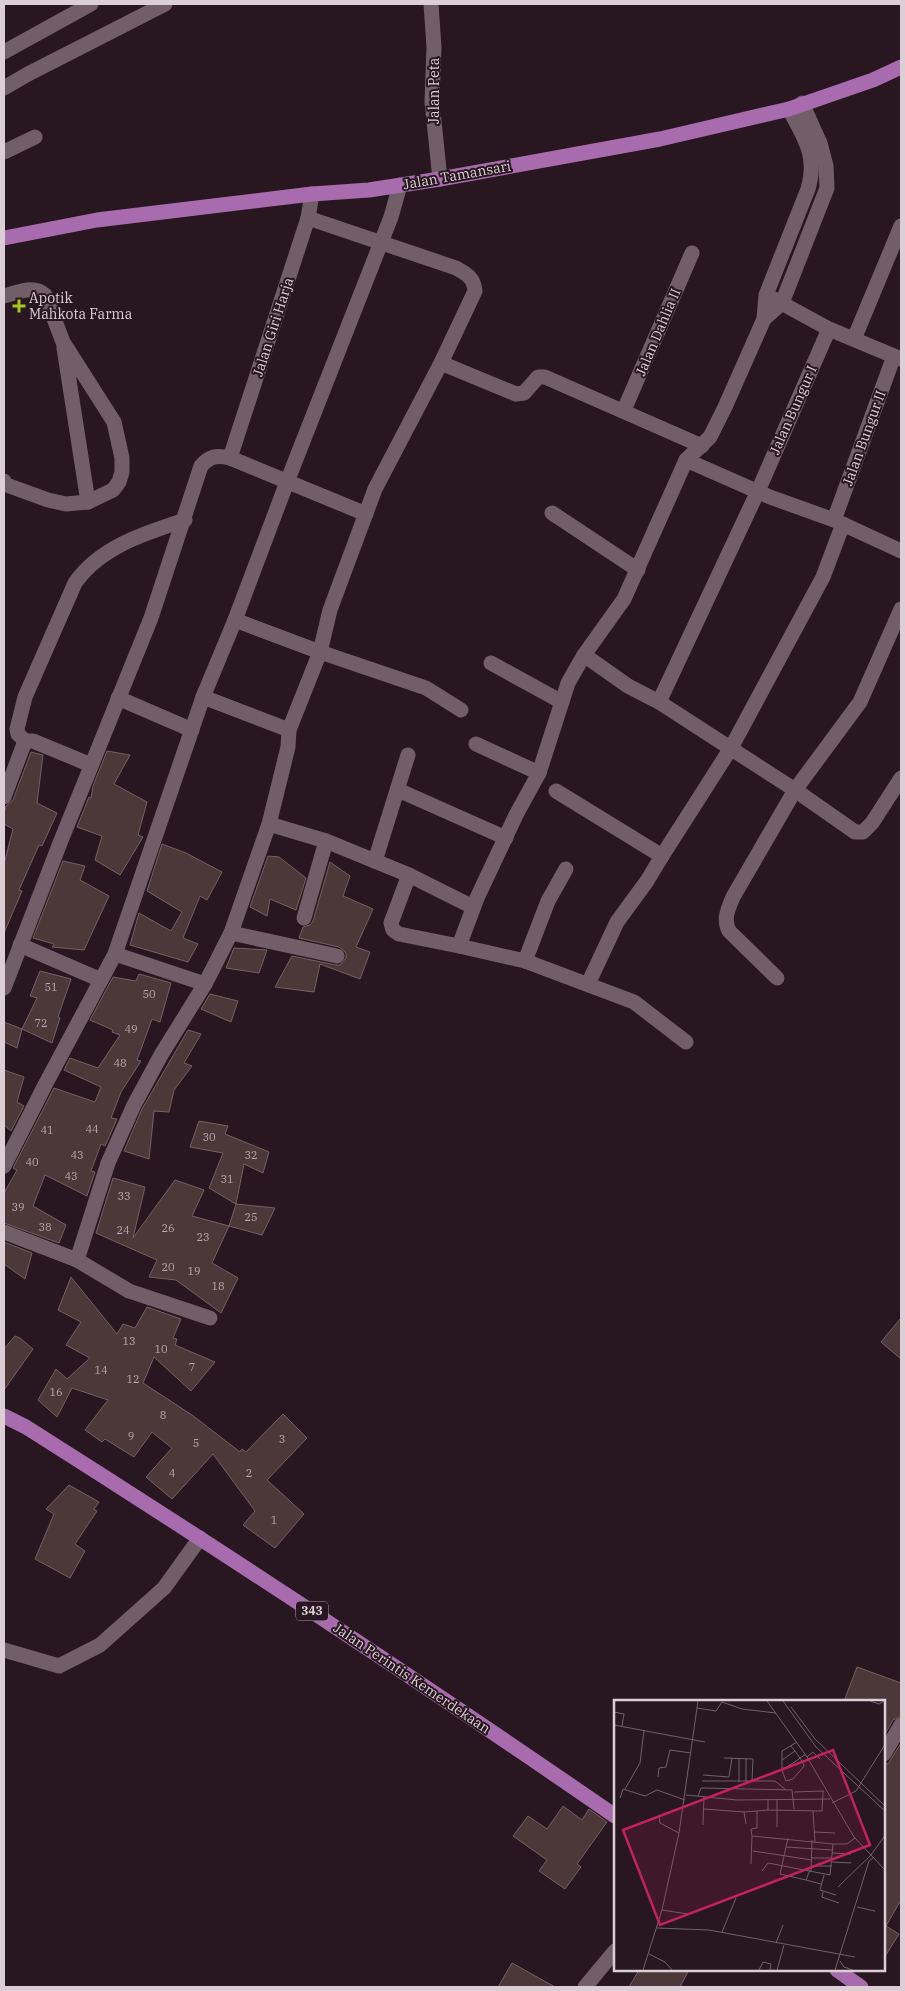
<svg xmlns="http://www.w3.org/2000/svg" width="905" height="1991" viewBox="0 0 905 1991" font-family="'IBM Plex Serif',serif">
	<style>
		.building { fill: #4c3739; stroke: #776062 }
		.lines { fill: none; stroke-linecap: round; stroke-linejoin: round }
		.minor { stroke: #725e68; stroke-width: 15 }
		.major { stroke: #a76bae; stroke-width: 15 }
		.poi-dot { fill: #a9c71a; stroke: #281720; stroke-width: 2 }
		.labels { text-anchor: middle; stroke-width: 4; stroke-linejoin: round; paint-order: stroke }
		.number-label { font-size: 11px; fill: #b7a9ae }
		.shield { fill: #281720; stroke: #a5989f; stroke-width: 1 }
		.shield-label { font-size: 12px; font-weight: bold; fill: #dbcfd5 }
		.street-label { font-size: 14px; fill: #dbcfd5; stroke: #281720 }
		.poi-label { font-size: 14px; fill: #dbcfd5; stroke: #281720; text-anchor: start }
		.inset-road { fill: none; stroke: #706168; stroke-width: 1 }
		.view { fill: #c32161; fill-opacity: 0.15; stroke: #c32161; stroke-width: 2.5 }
		.inset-edge { fill: none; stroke: #dbcfd5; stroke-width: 2.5 }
	</style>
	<rect width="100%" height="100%" fill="#281720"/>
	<!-- building -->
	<g class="building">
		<polygon points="107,751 130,755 114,784 147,802 138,835 143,837 120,875 95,860 102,836 77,827 89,797 91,798 93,786"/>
		<polygon points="31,752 43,755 37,803 57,813 42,846 39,845 19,890 22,891 4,933 4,864 13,829 4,824 4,813 6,806 13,800"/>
		<polygon points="162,844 186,853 222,872 207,900 200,896 183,938 198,944 188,962 130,945 139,913 171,931 182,912 147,891"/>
		<polygon points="268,856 279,857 306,878 296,910 270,899 267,916 250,907"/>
		<polygon points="63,861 85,866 80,880 109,896 84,950 52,947 54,944 33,938"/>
		<polygon points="330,862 350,876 343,896 373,909 356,947 370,952 360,979 320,964 314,992 275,987 292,956 336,965 340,965 346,958 346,953 339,947 299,938 303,927 310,925 313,921"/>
		<polygon points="234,948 267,950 259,973 226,968"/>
		<polygon points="40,971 71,979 58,1017 60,1018 52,1043 22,1029 37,998 30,996"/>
		<polygon points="139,974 171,983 160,1022 152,1019 137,1060 141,1061 121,1092 111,1118 117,1119 105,1146 101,1144 91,1171 95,1172 87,1196 45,1175 33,1206 66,1225 59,1243 4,1223 4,1193 17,1170 13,1168 54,1088 95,1102 101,1087 64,1070 70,1058 98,1068 120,1035 112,1032 113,1030 90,1020 113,977 136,981"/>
		<polygon points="210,994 238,1001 231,1022 201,1009"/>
		<polygon points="4,1022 22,1029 17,1048 4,1042"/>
		<polygon points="188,1030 201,1034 184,1063 192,1066 174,1090 169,1112 154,1111 149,1159 124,1151 142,1109"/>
		<polygon points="4,1070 24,1077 17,1102 24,1106 11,1131 4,1125"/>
		<polygon points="199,1121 228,1126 225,1134 269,1152 263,1173 244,1164 236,1204 209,1188 223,1153 190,1147"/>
		<polygon points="113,1178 145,1187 133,1238 175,1180 204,1190 192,1216 229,1226 212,1263 238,1278 221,1313 176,1280 149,1277 157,1260 96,1233"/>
		<polygon points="236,1204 275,1208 262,1235 229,1226"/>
		<polygon points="4,1242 32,1253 25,1279 4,1264"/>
		<polygon points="71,1277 117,1334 123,1324 135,1328 147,1307 181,1319 173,1338 177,1339 175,1345 215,1362 191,1391 154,1357 143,1383 192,1415 240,1452 242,1449 246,1452 283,1414 307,1438 267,1480 304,1514 275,1548 243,1525 255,1511 213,1454 172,1499 146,1477 172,1448 152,1432 134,1457 105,1439 102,1442 85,1430 108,1400 72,1388 57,1417 38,1400 56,1369 67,1379 90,1358 66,1345 81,1322 58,1310"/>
		<polygon points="901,1318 901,1359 881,1342"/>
		<polygon points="15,1336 20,1338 33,1349 4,1390 4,1349"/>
		<polygon points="69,1485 99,1502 94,1509 97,1511 75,1544 85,1551 70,1578 35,1559 54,1514 46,1509"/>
		<polygon points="857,1667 901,1683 901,1716 893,1720 885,1734 884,1701 844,1701"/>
		<polygon points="901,1743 901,1900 886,1926 899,1934 884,1958 884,1763 888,1764"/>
		<polygon points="563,1806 582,1820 589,1809 607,1822 577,1864 581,1867 565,1889 539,1871 547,1860 513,1836 528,1816 547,1829"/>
		<polygon points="512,1963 555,1987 498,1987"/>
		<polygon points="639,1970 689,1970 680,1987 629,1987"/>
	</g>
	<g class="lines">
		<!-- minor -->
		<g class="minor">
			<polyline points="431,4 434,47 432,102 440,179"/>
			<polyline points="4,52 91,4"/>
			<polyline points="4,88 28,74 165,4"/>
			<polyline points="4,152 35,137"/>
			<path d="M 4,296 C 17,293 33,284 45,295 L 63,342 L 114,422 L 122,458 L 122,472 L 119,482 L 113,490 L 88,502 L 66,504 L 48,500 L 4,484 L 4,481"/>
			<polyline points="774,299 829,329 901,359"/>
			<polyline points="764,319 782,303 827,188 826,166 820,143 802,103"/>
			<polyline points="854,339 901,226"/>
			<polyline points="64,348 88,502"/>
			<polyline points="441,363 516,394 524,393 538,377 545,377 702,446"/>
			<polyline points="624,410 692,253"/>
			<polyline points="230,458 308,218 312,194"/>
			<polyline points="686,460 770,497 834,520 901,551"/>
			<polyline points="552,513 638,570"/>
			<polyline points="834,520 894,356"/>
			<polyline points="235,620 320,652 426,688 461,710"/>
			<polyline points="584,655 628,686 659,702 795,790 855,832 863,832 872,823 901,778"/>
			<polyline points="491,663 562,702"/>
			<polyline points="203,697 289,730 288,747 269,824 326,841 409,875 391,923 393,930 399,934 459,946"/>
			<polyline points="118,698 192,730"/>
			<polyline points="659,702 758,491 829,329"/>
			<path d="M 289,730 L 320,652 L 330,610 L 375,489 L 441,363 L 475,291 C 474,278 467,274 456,268 L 308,218"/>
			<polyline points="476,744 539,773"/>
			<path d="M 91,765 L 33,741 L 25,741 L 18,734 L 17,729 L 25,697 L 75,583 C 100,547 145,533 185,520"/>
			<polyline points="398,790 506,838"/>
			<polyline points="556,791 662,856"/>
			<polyline points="4,797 25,741"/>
			<polyline points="269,824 231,933 337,956"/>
			<polyline points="375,861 408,755"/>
			<polyline points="409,875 473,907"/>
			<polyline points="304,918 326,841"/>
			<polyline points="20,945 101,980"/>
			<polyline points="115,954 205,984"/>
			<polyline points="525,961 548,901 566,869"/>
			<path d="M 777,978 L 729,931 C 723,919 728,909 733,897 L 795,790 L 860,702 L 901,609"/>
			<polyline points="588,984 617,922 647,881 662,856 731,748 823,577 843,524"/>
			<path d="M 4,988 L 60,843 L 151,618 L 201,466 C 210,456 216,455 230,458 L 366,514"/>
			<path d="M 686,1042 L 634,1002 L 525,961 L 459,946 L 477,898 L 516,815 L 539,773 L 568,683 L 584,655 L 624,599 L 686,460 L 710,437 L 725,407 L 764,319 L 766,295 L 808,189 C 818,156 804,137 789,109"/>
			<polyline points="4,1166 45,1085 115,954 203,697 235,620 287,482 391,217 400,185"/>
			<polyline points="4,1232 77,1260 129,1291 210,1318"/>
			<polyline points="77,1260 108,1163 134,1105 161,1055 205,984 231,933"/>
			<polyline points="4,1650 59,1666 100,1645 164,1588 200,1538"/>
			<polyline points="884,1754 901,1725"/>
			<polyline points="585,1987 615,1951"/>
		</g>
		<!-- major -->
		<g class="major">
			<polyline points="4,238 97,220 312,194 369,190 440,179 660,139 789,109 873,80 901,67"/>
			<path d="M 4,1416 L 26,1427 C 225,1553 421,1682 615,1816"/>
			<polyline points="837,1970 861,1987"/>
		</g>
	</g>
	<!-- markers -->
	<path class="poi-dot" d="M16.5 298.5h5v5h5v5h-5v5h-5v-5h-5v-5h5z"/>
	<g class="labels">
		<!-- number labels -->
		<g class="number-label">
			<text x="51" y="991">51</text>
			<text x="149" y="998">50</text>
			<text x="41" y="1027">72</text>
			<text x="131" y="1033">49</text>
			<text x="120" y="1067">48</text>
			<text x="92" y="1133">44</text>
			<text x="47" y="1134">41</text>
			<text x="209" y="1141">30</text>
			<text x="77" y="1159">43</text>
			<text x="251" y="1159">32</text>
			<text x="32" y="1166">40</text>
			<text x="71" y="1180">43</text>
			<text x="227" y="1183">31</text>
			<text x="124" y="1200">33</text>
			<text x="18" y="1211">39</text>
			<text x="251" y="1221">25</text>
			<text x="45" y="1231">38</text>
			<text x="168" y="1232">26</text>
			<text x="123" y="1234">24</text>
			<text x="203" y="1241">23</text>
			<text x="168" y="1271">20</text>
			<text x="194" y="1275">19</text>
			<text x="218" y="1290">18</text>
			<text x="129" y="1345">13</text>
			<text x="161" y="1353">10</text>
			<text x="192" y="1371">7</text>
			<text x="101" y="1374">14</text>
			<text x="133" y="1383">12</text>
			<text x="56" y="1396">16</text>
			<text x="163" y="1419">8</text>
			<text x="131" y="1440">9</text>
			<text x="282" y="1443">3</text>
			<text x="196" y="1447">5</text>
			<text x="172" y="1477">4</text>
			<text x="249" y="1477">2</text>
			<text x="274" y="1524">1</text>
		</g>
		<!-- shield labels -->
		<rect class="shield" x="296" y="1601.5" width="32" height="19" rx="4"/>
		<g class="shield-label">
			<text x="312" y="1615">343</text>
		</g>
		<!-- street labels -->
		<g class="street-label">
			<text transform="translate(434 91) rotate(-90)" y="5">Jalan Peta</text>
			<text transform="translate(457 175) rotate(-10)" y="5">Jalan Tamansari</text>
			<text transform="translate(273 327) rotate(-72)" y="5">Jalan Giri Harja</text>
			<text transform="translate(658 332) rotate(-67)" y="5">Jalan Dahlia II</text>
			<text transform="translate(793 410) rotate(-66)" y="5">Jalan Bungur I</text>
			<text transform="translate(864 438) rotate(-70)" y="5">Jalan Bungur II</text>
			<text transform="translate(412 1678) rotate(34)" y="5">Jalan Perintis Kemerdekaan</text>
		</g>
		<!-- poi labels -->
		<g class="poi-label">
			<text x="29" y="303">Apotik<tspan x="29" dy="16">Mahkota Farma</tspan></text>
		</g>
	</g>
	<!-- overview -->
	<g transform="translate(614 1700)">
		<rect width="271" height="271" fill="#281720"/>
		<path class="inset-road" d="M 153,1 L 193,57 L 240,137 L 272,171M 169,1 L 202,47 L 272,112M 256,1 L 265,4 L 270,1M 177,7 L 201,39 L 272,107M 83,8 L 102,11 L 108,2 L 128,9 L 162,13M 0,12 L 10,14 L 8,26M 0,25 L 91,42M 177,46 L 181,51 L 186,58 L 190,65 L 190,66 L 179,79 L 172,81 L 168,70 L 185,59 L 186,58 L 189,56 L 191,55M 193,57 L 199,52 L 206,59M 110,58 L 139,59 L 138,82M 168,60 L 181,51M 168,70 L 168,51 L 183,42M 89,75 L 115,77M 44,77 L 45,68 L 52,67 L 56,50 L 77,53M 115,77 L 118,58M 88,81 L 161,81 L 172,90M 125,82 L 125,58M 132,82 L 132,59M 11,89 L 26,63 L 30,30M 180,92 L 210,91M 72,95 L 123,100 L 216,99M 84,96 L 87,88 L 178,90 L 180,109M 6,98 L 9,89 L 31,96 L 43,90 L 71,100M 218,103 L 242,91 L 272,43M 90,109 L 130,112M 154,110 L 208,111 L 209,91M 199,111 L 201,142M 45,116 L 46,123 L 65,133M 132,124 L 130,112 L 143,111M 89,125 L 90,96M 163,127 L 163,99M 201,132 L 221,133M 138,136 L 137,129 L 143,128 L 143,111 L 154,110 L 154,99M 174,138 L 166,174 L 192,180 L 196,170M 172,147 L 218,150M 139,151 L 198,160M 218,153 L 237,154M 198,158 L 218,158M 218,162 L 237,163M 137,164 L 138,136 L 219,144 L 233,144 L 241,138M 198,166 L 218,166M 148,171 L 154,163 L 216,175 L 219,144M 197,171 L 198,140M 210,175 L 206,190 L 222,195M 192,180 L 207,184M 224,187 L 257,155 L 272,134M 209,192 L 208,197 L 225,203M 243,207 L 261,211M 48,210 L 74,214M 43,228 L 95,230 L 241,257M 108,232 L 122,198M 162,243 L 169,225M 35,254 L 51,262 L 58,270M 226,261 L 230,267 L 239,270M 29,270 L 48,210 L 65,133 L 84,1M 145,270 L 149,262 L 157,264 L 156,270M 163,270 L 170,245M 221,270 L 255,161 L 259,158"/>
		<path class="view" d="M 219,50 L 256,145 L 46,225 L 9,130 Z"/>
		<rect width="271" height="271" class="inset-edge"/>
	</g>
	<!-- border -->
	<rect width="905" height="1991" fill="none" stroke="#dbcfd5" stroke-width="10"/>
</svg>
